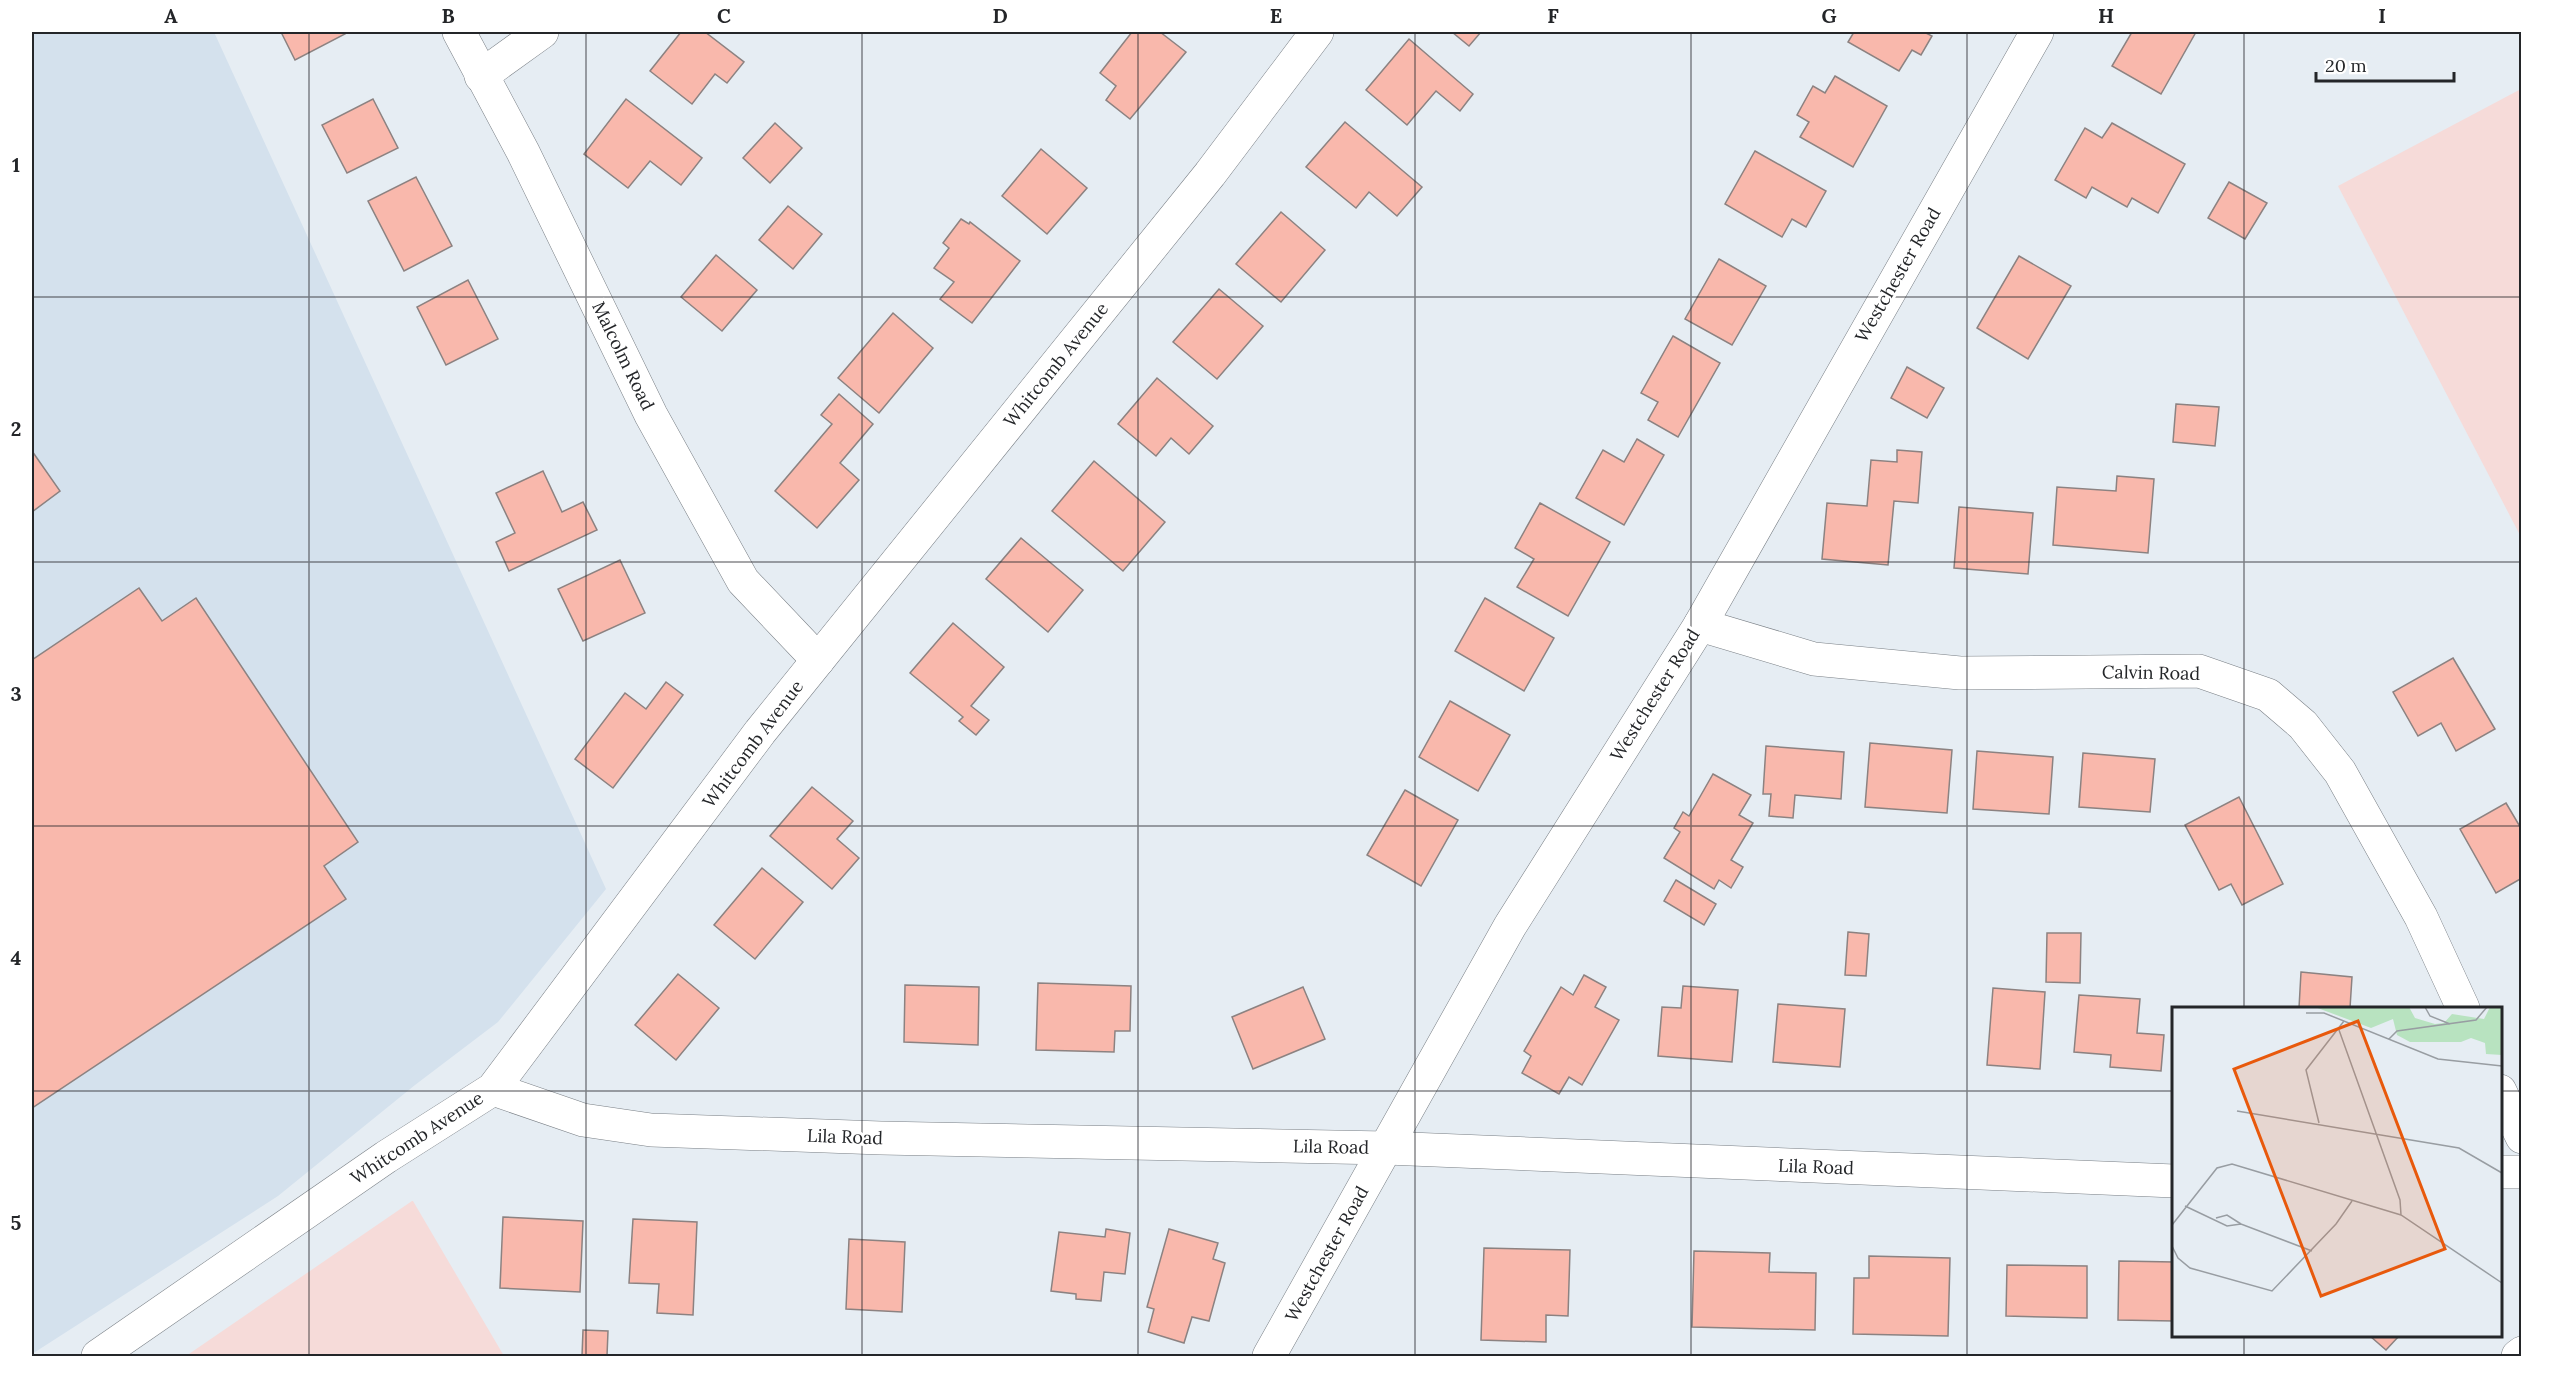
<svg xmlns="http://www.w3.org/2000/svg" width="2553" height="1388" viewBox="0 0 2553 1388" font-family="Lora,serif">
	<style>
		.built { fill: #d4e1ed }
		.education { fill: #f6dbd9 }
		.building { fill: #f9b8ac; stroke: #8c8281; stroke-width: 1.5 }
		.lines { fill: none; stroke-linecap: round; stroke-linejoin: round }
		.minor-casing { stroke: #797f85; stroke-width: 34 }
		.minor { stroke: #fff; stroke-width: 33 }
		.grid { fill: none; stroke: #242629; stroke-width: 1.5; stroke-opacity: 0.55 }
		.labels { text-anchor: middle; stroke-width: 6; stroke-linejoin: round; paint-order: stroke }
		.street-label { font-size: 18px; fill: #242629; stroke: #fff }
		.inset-road { fill: none; stroke: #989da2; stroke-width: 1.5 }
		.view { fill: #e8590c; fill-opacity: 0.15; stroke: #e8590c; stroke-width: 3 }
		.inset-edge { fill: none; stroke: #242629; stroke-width: 3 }
		.neatline { fill: none; stroke: #242629; stroke-width: 2 }
		.grid-label { font-size: 20px; text-anchor: middle; font-weight: bold; fill: #242629 }
	</style>
	<rect width="100%" height="100%" fill="#e6edf3"/>
	<!-- built -->
	<polygon class="built" points="32,32 214,32 606,889 498,1022 415,1085 278,1196 32,1354"/>
	<!-- education -->
	<g class="education">
		<polygon points="2521,89 2521,537 2338,186"/>
		<polygon points="413,1201 504,1356 186,1356 412,1201"/>
	</g>
	<!-- building -->
	<g class="building">
		<polygon points="281,32 344,32 345,34 295,60"/>
		<polygon points="681,32 705,32 744,62 727,83 715,74 692,104 650,71"/>
		<polygon points="1132,32 1160,32 1186,52 1130,119 1106,100 1116,86 1100,73"/>
		<polygon points="1452,32 1481,32 1469,46"/>
		<polygon points="1854,32 1924,32 1932,36 1921,55 1912,50 1899,71 1848,42"/>
		<polygon points="2132,32 2196,32 2161,94 2112,66"/>
		<polygon points="1409,39 1473,94 1460,111 1436,91 1407,125 1366,90"/>
		<polygon points="1835,76 1887,106 1853,167 1800,137 1809,122 1797,115 1813,86 1825,93"/>
		<polygon points="373,99 398,148 347,173 322,125"/>
		<polygon points="626,99 702,158 681,185 650,161 628,188 584,154"/>
		<polygon points="1345,122 1422,187 1397,216 1369,192 1356,208 1306,167"/>
		<polygon points="775,123 802,148 770,183 743,158"/>
		<polygon points="2112,123 2185,164 2158,213 2132,198 2127,207 2092,187 2086,198 2055,180 2085,128 2102,138"/>
		<polygon points="1041,149 1087,188 1047,234 1002,196"/>
		<polygon points="1755,151 1826,191 1806,227 1792,219 1782,237 1725,204"/>
		<polygon points="416,177 452,246 404,271 368,201"/>
		<polygon points="2229,182 2267,203 2245,239 2208,218"/>
		<polygon points="788,206 822,234 793,269 759,240"/>
		<polygon points="1281,212 1325,250 1281,302 1236,264"/>
		<polygon points="961,219 969,224 970,222 1020,261 972,323 940,299 954,282 934,268 949,248 943,243"/>
		<polygon points="716,255 757,290 722,331 681,297"/>
		<polygon points="2019,256 2071,286 2028,359 1977,328"/>
		<polygon points="1719,259 1766,286 1732,345 1685,319"/>
		<polygon points="468,280 498,339 446,365 417,307"/>
		<polygon points="1219,289 1263,326 1217,379 1173,342"/>
		<polygon points="893,313 933,348 879,413 838,378"/>
		<polygon points="1673,336 1720,363 1678,437 1648,420 1658,402 1641,393"/>
		<polygon points="1907,367 1944,388 1927,418 1891,398"/>
		<polygon points="1157,378 1213,426 1189,454 1171,438 1156,456 1118,424"/>
		<polygon points="839,394 873,424 840,463 859,480 817,528 775,491 832,424 821,415"/>
		<polygon points="2176,404 2219,407 2215,446 2173,442"/>
		<polygon points="1637,439 1664,455 1624,525 1576,498 1603,450 1624,462"/>
		<polygon points="1897,450 1922,452 1918,503 1894,501 1888,565 1822,559 1827,503 1867,506 1871,460 1897,462"/>
		<polygon points="32,451 60,491 32,512"/>
		<polygon points="1094,461 1165,522 1123,571 1052,511"/>
		<polygon points="543,471 562,512 583,502 597,530 509,571 496,542 515,533 496,493"/>
		<polygon points="2117,476 2154,479 2148,553 2053,545 2057,487 2116,491"/>
		<polygon points="1540,503 1610,542 1568,616 1517,587 1534,559 1515,548"/>
		<polygon points="1959,507 2033,513 2028,574 1954,568"/>
		<polygon points="1021,538 1083,590 1048,632 986,579"/>
		<polygon points="620,560 645,613 583,641 558,589"/>
		<polygon points="139,588 162,621 196,598 358,842 324,866 346,899 32,1108 32,660"/>
		<polygon points="1485,598 1554,638 1524,691 1455,651"/>
		<polygon points="953,623 1004,667 971,706 989,720 976,735 959,721 963,717 910,673"/>
		<polygon points="2453,658 2495,729 2456,751 2441,723 2418,736 2393,692"/>
		<polygon points="666,682 683,695 613,788 575,759 625,693 646,709"/>
		<polygon points="1450,701 1510,735 1478,791 1419,757"/>
		<polygon points="1870,743 1952,750 1947,813 1865,807"/>
		<polygon points="1766,746 1844,752 1841,799 1795,795 1793,818 1769,816 1771,794 1763,794"/>
		<polygon points="1977,751 2053,757 2049,814 1973,809"/>
		<polygon points="2083,753 2155,759 2150,812 2079,807"/>
		<polygon points="1713,774 1751,795 1739,815 1753,823 1731,860 1743,867 1731,888 1719,880 1714,889 1664,858 1680,832 1674,828 1683,812 1689,816"/>
		<polygon points="812,787 853,821 837,839 859,858 832,889 770,836"/>
		<polygon points="1405,790 1458,820 1421,886 1367,855"/>
		<polygon points="2239,797 2283,884 2242,905 2231,884 2219,890 2185,825"/>
		<polygon points="2506,803 2522,830 2522,878 2496,893 2460,829"/>
		<polygon points="762,868 803,902 755,959 714,925"/>
		<polygon points="1676,880 1716,904 1704,925 1664,901"/>
		<polygon points="1848,932 1869,934 1866,976 1845,975"/>
		<polygon points="2047,933 2081,933 2080,983 2046,982"/>
		<polygon points="2301,972 2352,977 2350,1008 2299,1008"/>
		<polygon points="678,974 719,1008 676,1060 635,1025"/>
		<polygon points="1584,975 1606,987 1595,1007 1619,1020 1582,1085 1569,1077 1559,1094 1522,1073 1531,1056 1524,1051 1561,987 1573,995"/>
		<polygon points="1038,983 1131,986 1130,1031 1115,1031 1114,1052 1036,1050"/>
		<polygon points="905,985 979,987 978,1045 904,1042"/>
		<polygon points="1683,986 1738,990 1732,1062 1658,1056 1662,1007 1681,1008"/>
		<polygon points="1303,987 1325,1039 1253,1069 1232,1017"/>
		<polygon points="1993,988 2045,992 2040,1069 1987,1065"/>
		<polygon points="2079,995 2140,999 2137,1033 2164,1035 2161,1071 2110,1067 2111,1055 2074,1052"/>
		<polygon points="1778,1004 1845,1009 1840,1067 1773,1062"/>
		<polygon points="503,1217 583,1221 580,1292 500,1288"/>
		<polygon points="633,1219 697,1222 693,1315 657,1313 659,1284 629,1283"/>
		<polygon points="1106,1229 1130,1233 1125,1274 1104,1272 1101,1301 1076,1299 1076,1294 1051,1291 1059,1232 1105,1237"/>
		<polygon points="1169,1229 1218,1243 1213,1259 1225,1263 1209,1321 1192,1317 1184,1343 1148,1332 1154,1309 1147,1307"/>
		<polygon points="849,1239 905,1242 902,1312 846,1309"/>
		<polygon points="1484,1248 1570,1250 1568,1316 1546,1315 1546,1342 1481,1340"/>
		<polygon points="1694,1251 1770,1253 1769,1272 1816,1273 1815,1330 1692,1327"/>
		<polygon points="1869,1256 1950,1258 1948,1336 1853,1334 1854,1278 1869,1278"/>
		<polygon points="2119,1261 2174,1262 2174,1321 2118,1320"/>
		<polygon points="2007,1265 2087,1266 2087,1318 2006,1316"/>
		<polygon points="583,1330 608,1331 607,1356 582,1356"/>
		<polygon points="2370,1336 2399,1336 2386,1350"/>
	</g>
	<g class="lines">
		<defs>
			<g id="minor">
				<polyline points="459,32 523,152 651,415 743,581 818,660"/>
				<polyline points="481,76 542,32"/>
				<polyline points="1700,625 1814,659 1960,673 2199,671 2268,695 2303,725 2340,772 2421,917 2463,1008"/>
				<polyline points="493,1089 583,1120 651,1130 881,1138 1386,1148 2174,1181"/>
				<polyline points="2500,1091 2522,1137"/>
				<polyline points="2500,1172 2522,1172"/>
				<polyline points="98,1356 386,1157 493,1089 760,732 1210,174 1317,32"/>
				<polyline points="1269,1356 1510,926 1700,625 2037,32"/>
				<polyline points="2518,1356 2522,1353"/>
			</g>
		</defs>
		<!-- minor casing -->
		<use href="#minor" class="minor-casing"/>
		<!-- minor -->
		<use href="#minor" class="minor"/>
	</g>
	<!-- grid -->
	<path class="grid" d="M 309,32 L 309,1356M 586,32 L 586,1356M 862,32 L 862,1356M 1138,32 L 1138,1356M 1415,32 L 1415,1356M 1691,32 L 1691,1356M 1967,32 L 1967,1356M 2244,32 L 2244,1008M 32,297 L 2522,297M 32,562 L 2522,562M 32,826 L 2522,826M 32,1091 L 2174,1091M 2500,1091 L 2522,1091M 2244,1336 L 2244,1356"/>
	<g class="labels">
		<!-- street labels -->
		<g class="street-label">
			<text transform="translate(1898 275) rotate(-60)" y="6">Westchester Road</text>
			<text transform="translate(623 356) rotate(64)" y="6">Malcolm Road</text>
			<text transform="translate(1056 365) rotate(-51)" y="6">Whitcomb Avenue</text>
			<text transform="translate(2151 673) rotate(1)" y="6">Calvin Road</text>
			<text transform="translate(1655 695) rotate(-58)" y="6">Westchester Road</text>
			<text transform="translate(753 744) rotate(-53)" y="6">Whitcomb Avenue</text>
			<text transform="translate(845 1137) rotate(2)" y="6">Lila Road</text>
			<text transform="translate(417 1138) rotate(-33)" y="6">Whitcomb Avenue</text>
			<text transform="translate(1331 1147) rotate(1)" y="6">Lila Road</text>
			<text transform="translate(1816 1167) rotate(2)" y="6">Lila Road</text>
			<text transform="translate(1327 1254) rotate(-61)" y="6">Westchester Road</text>
		</g>
	</g>
	<!-- overview -->
	<g transform="translate(2172 1007)">
		<rect width="330" height="330" fill="#e6edf3"/>
		<path d="M 143,0 L 237,0 L 243,11 L 263,17 L 272,16 L 280,7 L 312,12 L 318,0 L 330,0 L 330,48 L 314,47 L 313,36 L 299,31 L 289,35 L 238,35 L 225,28 L 221,12 L 199,21 Z" fill="#b8e3c0"/>
		<path class="inset-road" d="M 253,0 L 258,9 L 278,17M 134,6 L 152,6 L 266,52 L 330,59M 167,23 L 228,193 L 229,208M 217,32 L 225,24 L 304,13 L 315,0M 65,104 L 287,141 L 330,166M 147,116 L 134,63 L 172,14M 13,199 L 55,219 L 69,217 L 140,244M 44,211 L 55,208 L 69,217M 0,218 L 45,161 L 60,157 L 229,208 L 330,276M 0,239 L 6,251 L 18,261 L 100,284 L 164,217 L 180,194"/>
		<path class="view" d="M 186,14 L 273,242 L 149,289 L 62,62 Z"/>
		<rect width="330" height="330" class="inset-edge"/>
	</g>
	<!-- border -->
	<rect width="2553" height="1388" fill="none" stroke="#ffffff" stroke-width="66"/>
	<!-- scale -->
	<path d="M2316 72v9h138v-9" fill="none" stroke="#242629" stroke-width="3"/>
	<text x="2325" y="72" font-size="18" fill="#242629" stroke="#ffffff" stroke-width="4.5" paint-order="stroke">20 m</text>
	<rect x="33" y="33" width="2487" height="1322" class="neatline"/>
	<g class="grid-label">
		<text x="171" y="23">A</text>
		<text x="448" y="23">B</text>
		<text x="724" y="23">C</text>
		<text x="1000" y="23">D</text>
		<text x="1276" y="23">E</text>
		<text x="1553" y="23">F</text>
		<text x="1829" y="23">G</text>
		<text x="2106" y="23">H</text>
		<text x="2382" y="23">I</text>
		<text x="16" y="172">1</text>
		<text x="16" y="436">2</text>
		<text x="16" y="701">3</text>
		<text x="16" y="965">4</text>
		<text x="16" y="1230">5</text>
	</g>
</svg>
